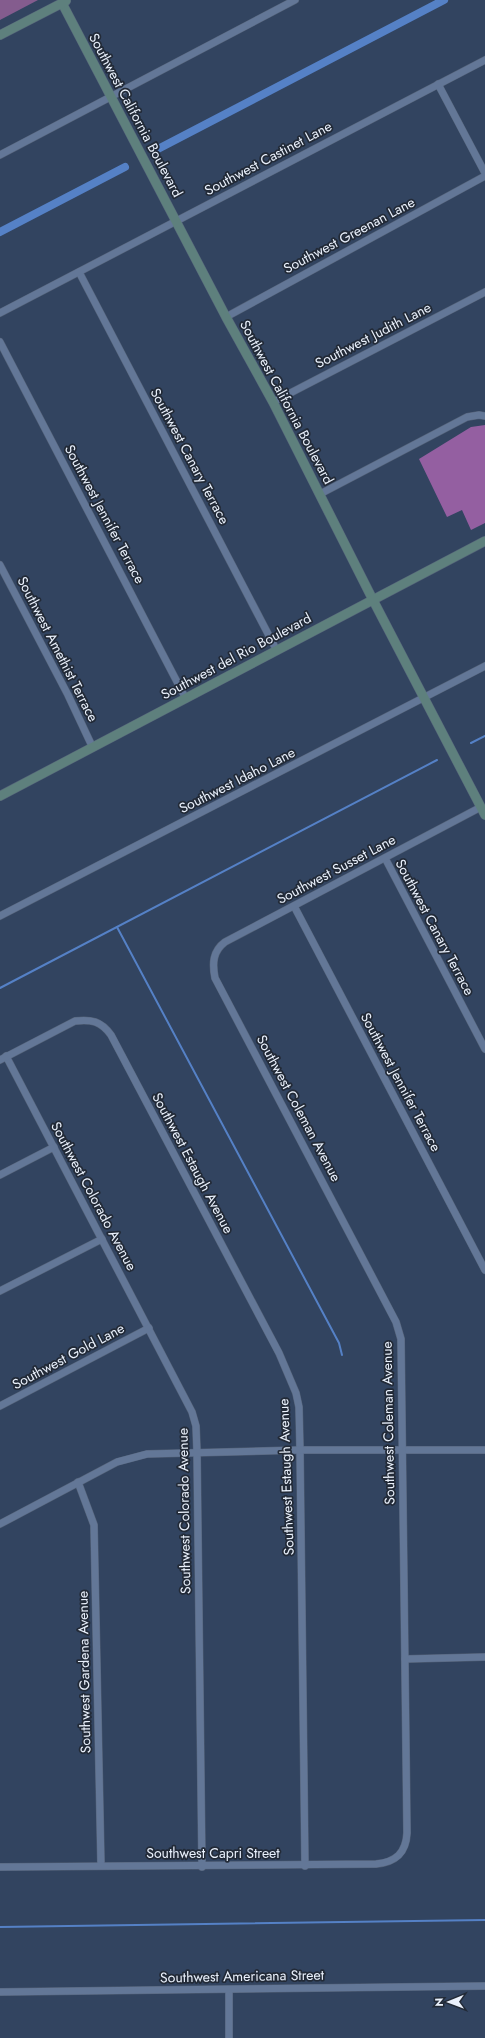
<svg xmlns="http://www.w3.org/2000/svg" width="485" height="2038" viewBox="0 0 485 2038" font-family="Jost,sans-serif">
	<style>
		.green { fill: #845c8e }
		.forest { fill: #945fa1 }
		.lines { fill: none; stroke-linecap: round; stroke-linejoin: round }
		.stream { stroke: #5581c6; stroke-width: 2 }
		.canal { stroke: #5581c6; stroke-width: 8 }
		.street-casing { stroke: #546278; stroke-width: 8 }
		.secondary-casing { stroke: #546278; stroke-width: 10 }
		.street { stroke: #637797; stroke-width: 7 }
		.secondary { stroke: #5e807d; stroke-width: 9 }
		.labels { text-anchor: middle; stroke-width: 3.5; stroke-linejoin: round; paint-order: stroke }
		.street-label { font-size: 14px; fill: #eaf1fc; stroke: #222a37 }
	</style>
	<rect width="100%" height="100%" fill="#324460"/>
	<!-- green -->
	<polygon class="green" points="0,0 38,0 0,20"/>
	<!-- forest -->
	<polygon class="forest" points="485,425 485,523 471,530 462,510 447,517 419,459 471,427"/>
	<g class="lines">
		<!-- stream -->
		<g class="stream">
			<polyline points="471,743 485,736"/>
			<polyline points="117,927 339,1343 342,1355"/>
			<polyline points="0,988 437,760"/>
			<polyline points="0,1927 485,1920"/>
		</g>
		<!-- canal -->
		<g class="canal">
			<polyline points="156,150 444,0"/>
			<polyline points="0,232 125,167"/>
		</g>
		<defs>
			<g id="street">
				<polyline points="438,84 485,173"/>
				<polyline points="0,155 295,0"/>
				<polyline points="79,272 277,651"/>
				<polyline points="0,313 485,60"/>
				<polyline points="226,317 485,176"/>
				<polyline points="0,342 186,699"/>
				<polyline points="273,402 485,292"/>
				<polyline points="320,494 467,417 479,415 485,416"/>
				<polyline points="0,565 68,695 92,746"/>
				<polyline points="385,858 485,1049"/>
				<polyline points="294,906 485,1270"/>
				<polyline points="0,916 485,666"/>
				<polyline points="6,1056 192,1412 196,1426 197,1452 202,1867"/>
				<path d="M 0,1060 L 75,1021 C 91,1019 101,1021 111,1035 L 279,1353 L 296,1393 L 299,1407 L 300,1450 L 305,1866"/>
				<polyline points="0,1175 54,1147"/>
				<polyline points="0,1291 102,1239"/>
				<polyline points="0,1406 149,1328"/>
				<polyline points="78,1482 94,1525 101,1865"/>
				<polyline points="0,1524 117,1462 147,1454 300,1450 485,1450"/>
				<polyline points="405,1659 485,1657"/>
				<path d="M 0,1867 L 376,1864 C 396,1862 406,1853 407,1833 L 401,1339 L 396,1322 L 215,978 C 212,963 213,951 225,942 L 481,807"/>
				<polyline points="229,1990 229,2038"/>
				<polyline points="0,1992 485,1986"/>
			</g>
			<g id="secondary">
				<polyline points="62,3 226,317 273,402 373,600 485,815"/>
				<polyline points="0,35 66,1"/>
				<polyline points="0,796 485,541"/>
			</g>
		</defs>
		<!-- street casing -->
		<use href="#street" class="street-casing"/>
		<!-- secondary casing -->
		<use href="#secondary" class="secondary-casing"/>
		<!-- street -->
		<use href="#street" class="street"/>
		<!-- secondary -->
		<use href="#secondary" class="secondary"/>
	</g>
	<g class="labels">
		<!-- street labels -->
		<g class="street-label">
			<text transform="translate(136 115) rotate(62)" y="5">Southwest California Boulevard</text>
			<text transform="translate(268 158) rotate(-28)" y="5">Southwest Castinet Lane</text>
			<text transform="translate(349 235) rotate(-28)" y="5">Southwest Greenan Lane</text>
			<text transform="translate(373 335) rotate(-27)" y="5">Southwest Judith Lane</text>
			<text transform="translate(287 402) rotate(62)" y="5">Southwest California Boulevard</text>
			<text transform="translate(190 456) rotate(62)" y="5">Southwest Canary Terrace</text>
			<text transform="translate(105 514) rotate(62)" y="5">Southwest Jennifer Terrace</text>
			<text transform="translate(58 649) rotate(63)" y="5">Southwest Amethist Terrace</text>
			<text transform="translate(236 656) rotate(-28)" y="5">Southwest del Rio Boulevard</text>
			<text transform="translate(237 780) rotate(-27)" y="5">Southwest Idaho Lane</text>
			<text transform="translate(336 869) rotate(-28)" y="5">Southwest Susset Lane</text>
			<text transform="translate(435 927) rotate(62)" y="5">Southwest Canary Terrace</text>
			<text transform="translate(401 1082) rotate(62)" y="5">Southwest Jennifer Terrace</text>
			<text transform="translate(299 1108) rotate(62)" y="5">Southwest Coleman Avenue</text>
			<text transform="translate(193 1163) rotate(62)" y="5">Southwest Estaugh Avenue</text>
			<text transform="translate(94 1196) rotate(62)" y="5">Southwest Colorado Avenue</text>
			<text transform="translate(68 1356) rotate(-28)" y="5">Southwest Gold Lane</text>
			<text transform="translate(388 1423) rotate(-91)" y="5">Southwest Coleman Avenue</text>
			<text transform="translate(286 1477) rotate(-92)" y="5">Southwest Estaugh Avenue</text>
			<text transform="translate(184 1511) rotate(-91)" y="5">Southwest Colorado Avenue</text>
			<text transform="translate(84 1672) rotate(-91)" y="5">Southwest Gardena Avenue</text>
			<text x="213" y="1858">Southwest Capri Street</text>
			<text transform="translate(242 1976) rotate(-1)" y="5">Southwest Americana Street</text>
		</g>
	</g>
	<!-- north arrow -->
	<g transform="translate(449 2002) rotate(269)" stroke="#222a37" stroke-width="3" paint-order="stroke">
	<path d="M0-3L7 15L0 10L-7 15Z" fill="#eaf1fc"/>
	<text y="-6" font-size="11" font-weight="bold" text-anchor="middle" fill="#eaf1fc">N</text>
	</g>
</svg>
